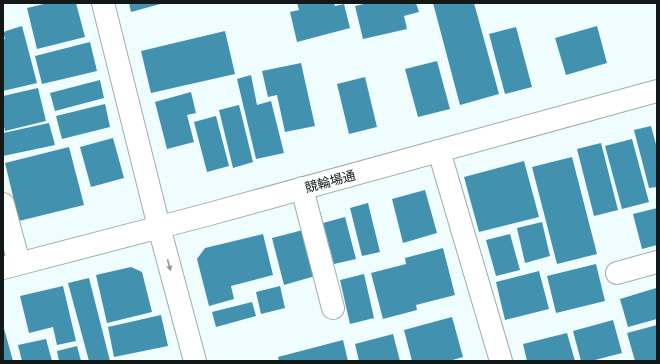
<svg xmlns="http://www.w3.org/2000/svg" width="660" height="364" viewBox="0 0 660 364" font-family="Manrope,'Noto Sans JP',sans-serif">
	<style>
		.building { fill: #4191af }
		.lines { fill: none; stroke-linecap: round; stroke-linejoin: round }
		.minor-casing { stroke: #a0acad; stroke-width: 24 }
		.minor { stroke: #fff; stroke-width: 22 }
		.oneway { fill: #949797 }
		.labels { text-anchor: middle; stroke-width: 3.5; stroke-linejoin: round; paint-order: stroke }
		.street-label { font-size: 13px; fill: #121717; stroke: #fff }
	</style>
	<rect width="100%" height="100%" fill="#f0fdfe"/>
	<!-- building -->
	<g class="building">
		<polygon points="48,3 76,3 85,37 37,49 27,8"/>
		<polygon points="129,3 164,3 131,12"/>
		<polygon points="297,3 334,3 335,6 344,4 350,28 297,42 290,12 299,10"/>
		<polygon points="368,3 416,3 419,12 404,16 407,29 363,39 355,6"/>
		<polygon points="433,3 474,3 499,94 460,105"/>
		<polygon points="22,26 37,83 3,91 3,39 5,39 3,32"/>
		<polygon points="597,26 607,63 566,75 555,38"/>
		<polygon points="516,27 532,87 505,94 489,34"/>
		<polygon points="225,31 235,74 151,93 141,51"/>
		<polygon points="90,42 97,71 42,84 35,56"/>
		<polygon points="437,61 450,109 418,117 405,69"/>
		<polygon points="301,63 315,126 285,132 277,95 268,97 262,71"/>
		<polygon points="251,75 257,105 271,101 284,153 256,159 237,79"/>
		<polygon points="365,77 377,127 349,134 337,84"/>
		<polygon points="100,80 104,98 55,111 50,93"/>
		<polygon points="38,88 46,121 5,131 3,123 3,96"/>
		<polygon points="191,92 196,113 187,115 194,142 167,149 155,102"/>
		<polygon points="105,104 110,127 62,139 56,116"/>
		<polygon points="239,105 253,162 233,168 219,110"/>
		<polygon points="216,116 229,166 207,172 194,122"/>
		<polygon points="49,123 55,145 3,156 3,133"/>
		<polygon points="651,126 657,148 657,187 649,188 634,130"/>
		<polygon points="113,138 124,178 91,187 80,147"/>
		<polygon points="632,139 649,202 622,209 605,146"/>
		<polygon points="601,143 618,210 594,216 577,149"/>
		<polygon points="69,147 84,205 19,221 5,163"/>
		<polygon points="572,157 597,254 557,264 532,167"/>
		<polygon points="524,161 539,217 479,232 464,177"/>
		<polygon points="425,190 437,233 403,243 392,199"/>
		<polygon points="368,203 380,252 362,256 350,208"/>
		<polygon points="657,208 657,245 642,249 633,214"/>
		<polygon points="345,217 356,259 334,264 323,223"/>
		<polygon points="542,222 550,256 525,263 517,228"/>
		<polygon points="303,230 315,276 284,285 272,238"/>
		<polygon points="263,234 273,275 231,286 234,299 209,306 197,259 205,248"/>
		<polygon points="510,234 520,270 496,276 486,240"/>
		<polygon points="443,248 455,295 416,305 417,310 383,319 371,273 406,264 405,258"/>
		<polygon points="596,264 605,301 556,313 547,276"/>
		<polygon points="131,267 142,272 152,312 107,323 96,275"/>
		<polygon points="539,271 549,309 505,320 496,282"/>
		<polygon points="364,274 374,318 350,324 340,280"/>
		<polygon points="89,278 110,361 89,361 68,283"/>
		<polygon points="63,286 76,341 57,345 53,327 29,333 20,296"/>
		<polygon points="280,286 285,308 261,314 256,292"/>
		<polygon points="656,288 657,319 628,327 620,299"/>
		<polygon points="252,302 256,316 216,327 212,312"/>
		<polygon points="161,315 168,346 114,357 108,327"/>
		<polygon points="452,317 463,357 449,361 412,361 404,330"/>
		<polygon points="613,320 622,353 591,361 581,361 573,331"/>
		<polygon points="3,325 13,361 3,361"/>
		<polygon points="657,325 657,361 635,361 627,333"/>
		<polygon points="567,333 575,361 527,361 523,344"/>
		<polygon points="393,334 400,361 359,361 355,344"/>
		<polygon points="46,339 52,361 22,361 18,345"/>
		<polygon points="343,340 348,361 279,361 278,357"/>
		<polygon points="77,346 81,361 59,361 57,351"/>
	</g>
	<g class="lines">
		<defs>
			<g id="minor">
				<polyline points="103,3 159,227 195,361"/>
				<polyline points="439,151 501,361"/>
				<polyline points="302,188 333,308"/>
				<polyline points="3,204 19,263"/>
				<polyline points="3,268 206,215 657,91"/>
				<polyline points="617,273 657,262"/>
			</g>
		</defs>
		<!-- minor casing -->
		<use href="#minor" class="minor-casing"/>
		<!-- minor -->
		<use href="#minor" class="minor"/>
	</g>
	<!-- one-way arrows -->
	<defs><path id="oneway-solid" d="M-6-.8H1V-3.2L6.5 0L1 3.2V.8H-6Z"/></defs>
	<use class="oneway" href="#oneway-solid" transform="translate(169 265) rotate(75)"/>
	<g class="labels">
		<!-- street labels -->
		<g class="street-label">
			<text transform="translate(330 181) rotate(-15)" y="5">競輪場通</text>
		</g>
	</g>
	<!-- border -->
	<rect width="660" height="364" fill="none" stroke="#121717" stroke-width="8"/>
</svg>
